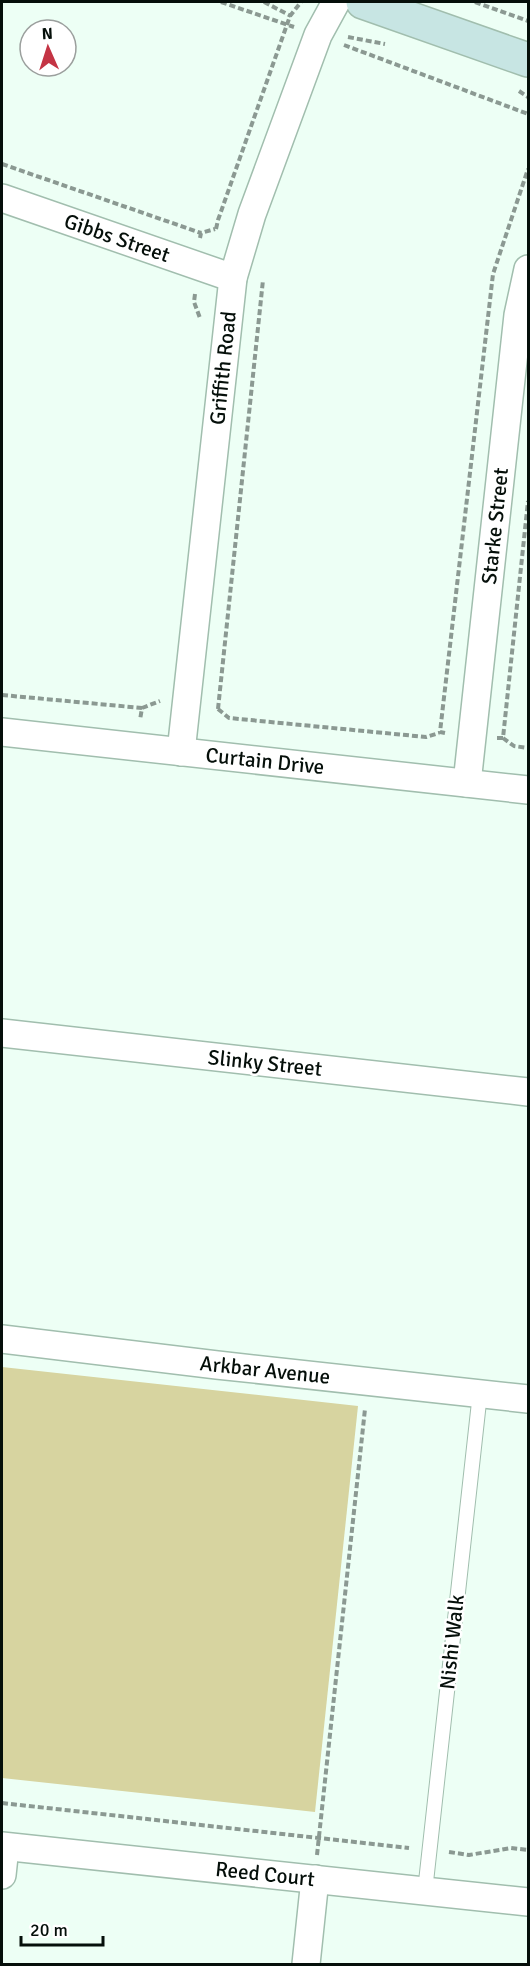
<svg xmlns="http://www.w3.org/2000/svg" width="530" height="1966" viewBox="0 0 530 1966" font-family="Signika,sans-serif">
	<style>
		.green { fill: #d7d4a0 }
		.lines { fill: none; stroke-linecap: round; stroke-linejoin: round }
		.lane-casing { stroke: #a1beae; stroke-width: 16 }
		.street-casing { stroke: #a1beae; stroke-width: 30 }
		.secondary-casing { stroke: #a1beae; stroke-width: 36 }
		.path { stroke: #8b9992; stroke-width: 4; stroke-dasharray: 6 3; stroke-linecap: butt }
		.lane { stroke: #fff; stroke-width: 14 }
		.street { stroke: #fff; stroke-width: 27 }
		.secondary { stroke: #c7e5e3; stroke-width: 33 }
		.labels { text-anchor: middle; stroke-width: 5; stroke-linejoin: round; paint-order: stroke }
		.street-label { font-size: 21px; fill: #050f0a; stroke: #fff }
	</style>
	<rect width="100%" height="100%" fill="#edfff5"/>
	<!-- green -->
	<polygon class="green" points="2,1367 358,1406 315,1812 2,1778"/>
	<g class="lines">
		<defs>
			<polyline id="lane" points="425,1891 480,1393"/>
			<g id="street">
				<polyline points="2,198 233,278"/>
				<polyline points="2,732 528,790"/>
				<polyline points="181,752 233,278 252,214 318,35 336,2"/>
				<polyline points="467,783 518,315 528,269"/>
				<polyline points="2,1033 528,1092"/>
				<polyline points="2,1339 217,1365 528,1399"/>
				<polyline points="2,1846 528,1902"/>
				<polyline points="2,1875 5,1847"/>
				<polyline points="306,1964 315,1879"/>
			</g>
			<polyline id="secondary" points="363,2 528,60"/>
		</defs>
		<!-- lane casing -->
		<use href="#lane" class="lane-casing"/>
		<!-- street casing -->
		<use href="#street" class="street-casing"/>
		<!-- secondary casing -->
		<use href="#secondary" class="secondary-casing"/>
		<!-- path -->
		<g class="path">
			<polyline points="221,2 294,27"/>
			<polyline points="264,2 291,16"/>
			<polyline points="475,2 528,21"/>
			<polyline points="348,37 385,44"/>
			<polyline points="344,45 528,114"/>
			<polyline points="519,91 528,97"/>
			<polyline points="2,164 201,233"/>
			<polyline points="216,229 218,220 290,16 301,2"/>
			<polyline points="200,238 201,233 215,229"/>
			<polyline points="195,294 194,302 200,318"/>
			<polyline points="2,695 142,708 140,720"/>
			<polyline points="142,708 160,701"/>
			<polyline points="218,709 263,280"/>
			<polyline points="218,709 229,718 426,737 439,733"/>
			<polyline points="445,733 440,732 493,274 528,169"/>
			<polyline points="497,738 503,738 528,501"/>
			<polyline points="503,738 514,746 528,748"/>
			<polyline points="2,1803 409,1848"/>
			<polyline points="449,1852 469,1855 511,1848 528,1850"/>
			<polyline points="317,1855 365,1409"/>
		</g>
		<!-- lane -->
		<use href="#lane" class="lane"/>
		<!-- street -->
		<use href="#street" class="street"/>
		<!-- secondary -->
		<use href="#secondary" class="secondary"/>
	</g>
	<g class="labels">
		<!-- street labels -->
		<g class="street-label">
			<text transform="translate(117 238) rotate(19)" y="7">Gibbs Street</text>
			<text transform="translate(223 368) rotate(-84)" y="7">Griffith Road</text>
			<text transform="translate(495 526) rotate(-84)" y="7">Starke Street</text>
			<text transform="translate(265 761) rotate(6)" y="7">Curtain Drive</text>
			<text transform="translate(265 1063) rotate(6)" y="7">Slinky Street</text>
			<text transform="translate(265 1370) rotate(6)" y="7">Arkbar Avenue</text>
			<text transform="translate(452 1642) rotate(-84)" y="7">Nishi Walk</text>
			<text transform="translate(265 1874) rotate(6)" y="7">Reed Court</text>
		</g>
	</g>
	<!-- border -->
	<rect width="530" height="1966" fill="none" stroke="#050f0a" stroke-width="6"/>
	<!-- north arrow -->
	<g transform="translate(48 48) rotate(357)"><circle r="28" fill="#ffffff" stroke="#9b9f9d" stroke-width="1.5"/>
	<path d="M0-4.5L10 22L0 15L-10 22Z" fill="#c43444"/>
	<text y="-9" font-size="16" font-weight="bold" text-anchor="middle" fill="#050f0a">N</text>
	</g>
	<!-- scale -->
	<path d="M21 1936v9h82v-9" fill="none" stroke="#050f0a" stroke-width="3"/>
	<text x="30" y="1936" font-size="18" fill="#050f0a" stroke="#ffffff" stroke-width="4.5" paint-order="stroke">20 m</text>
</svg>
